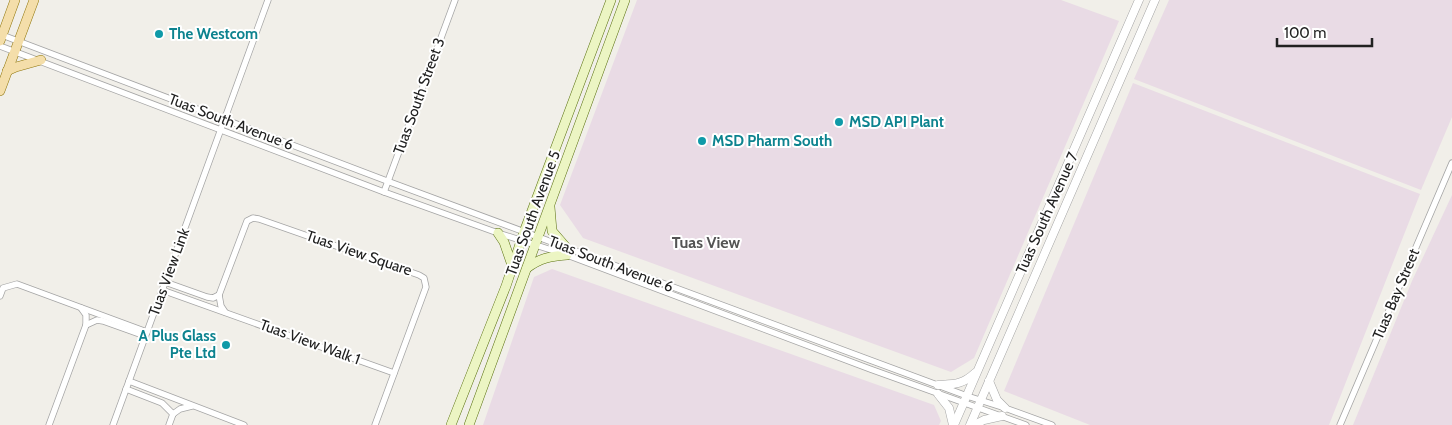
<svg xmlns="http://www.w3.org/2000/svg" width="1452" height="425" viewBox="0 0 1452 425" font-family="Cabin,sans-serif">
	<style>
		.industrial { fill: #e9dbe5 }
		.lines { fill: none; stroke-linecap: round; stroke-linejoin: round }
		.minor-casing { stroke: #a5a5a5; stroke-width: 7 }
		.tertiary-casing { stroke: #a5a5a5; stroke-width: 9 }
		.secondary-casing { stroke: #5a720f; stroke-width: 10 }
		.primary-casing { stroke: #91770d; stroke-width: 10 }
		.minor { stroke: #fff; stroke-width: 5.5 }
		.tertiary { stroke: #fff; stroke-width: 8 }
		.secondary { stroke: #ecf5c3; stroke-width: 9 }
		.primary { stroke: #f4deaa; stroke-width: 9 }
		.culture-dot { fill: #0f9aa8; stroke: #fff; stroke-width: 2 }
		.labels { text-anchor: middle; stroke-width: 4; stroke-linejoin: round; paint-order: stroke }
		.culture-label { font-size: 15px; font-weight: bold; fill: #0d838f; stroke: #fff; text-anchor: start }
		.street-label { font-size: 15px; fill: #212121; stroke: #fff }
		.neighbourhood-label { font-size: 16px; font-weight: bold; fill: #545454; stroke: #fff }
	</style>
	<rect width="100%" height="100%" fill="#f1efe9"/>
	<!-- industrial -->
	<g class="industrial">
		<polygon points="637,0 1061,0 1119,21 974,358 951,372 583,238 560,205"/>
		<polygon points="1169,0 1452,0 1452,117 1421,190 1134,79"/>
		<polygon points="1133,83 1420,194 1329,425 1090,425 1004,391"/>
		<polygon points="1452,195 1452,425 1353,425 1412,281"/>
		<polygon points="552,269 934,405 941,421 939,425 483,425 534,277"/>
	</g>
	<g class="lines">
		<defs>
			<g id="minor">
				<polyline points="2,35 387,181 967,396 1005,408 1052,425"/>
				<polyline points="0,46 384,192 498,233 567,255 870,369 1026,425"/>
				<polyline points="384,192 455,0"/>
				<polyline points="165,282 207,297 213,298 219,295"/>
				<polyline points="162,290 394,373"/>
				<polyline points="0,296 3,288 17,284 147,332"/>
				<polyline points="81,308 86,315 86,325"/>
				<polyline points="225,312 221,306 219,295 247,221 253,218 259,219 419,275 424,278 426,287 375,425"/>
				<polyline points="129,381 244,425"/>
				<polyline points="126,389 162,403 173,414"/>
				<polyline points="173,414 180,409 192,406"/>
				<polyline points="49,425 86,325 97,320 103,321 145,336"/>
				<polyline points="113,425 268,0"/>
				<polyline points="169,425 173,414"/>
				<polyline points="1340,425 1452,163"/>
			</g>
			<g id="tertiary">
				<polyline points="989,381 997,400 1005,408"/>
				<path d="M 938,385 C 954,384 962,385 975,373"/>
				<polyline points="938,394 949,408 953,425"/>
				<polyline points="954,425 1139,0"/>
				<polyline points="970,425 1155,0"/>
				<polyline points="974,425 984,420 1002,416"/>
			</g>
			<g id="secondary">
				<polyline points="550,207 552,231 565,246"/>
				<polyline points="498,233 504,242 513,268"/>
				<path d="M 527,268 C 540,258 551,256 567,255"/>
				<polyline points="451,425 506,286 524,232 611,0"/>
				<polyline points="469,425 625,0"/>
			</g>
			<g id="primary">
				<polyline points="0,41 15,0"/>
				<polyline points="7,71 16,67 41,60"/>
				<polyline points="0,91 34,0"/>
			</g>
		</defs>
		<!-- minor casing -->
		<use href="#minor" class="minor-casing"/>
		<!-- tertiary casing -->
		<use href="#tertiary" class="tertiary-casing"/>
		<!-- secondary casing -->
		<use href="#secondary" class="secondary-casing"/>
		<!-- primary casing -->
		<use href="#primary" class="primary-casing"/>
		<!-- minor -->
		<use href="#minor" class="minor"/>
		<!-- tertiary -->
		<use href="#tertiary" class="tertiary"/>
		<!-- secondary -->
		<use href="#secondary" class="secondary"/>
		<!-- primary -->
		<use href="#primary" class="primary"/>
	</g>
	<!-- markers -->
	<g class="culture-dot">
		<circle cx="159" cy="34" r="5"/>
		<circle cx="839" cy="122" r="5"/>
		<circle cx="702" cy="141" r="5"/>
		<circle cx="226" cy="345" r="5"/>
	</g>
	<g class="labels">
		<!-- culture labels -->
		<g class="culture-label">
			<text x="169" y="39">The Westcom</text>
			<text x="849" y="127">MSD API Plant</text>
			<text x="712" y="146">MSD Pharm South</text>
			<text x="216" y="341" text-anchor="end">A Plus Glass<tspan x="216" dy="17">Pte Ltd</tspan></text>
		</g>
		<!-- street labels -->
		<g class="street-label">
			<text transform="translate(419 96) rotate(-70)" y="5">Tuas South Street 3</text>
			<text transform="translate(231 122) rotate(21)" y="5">Tuas South Avenue 6</text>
			<text transform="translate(533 213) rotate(-70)" y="5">Tuas South Avenue 5</text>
			<text transform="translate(1047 213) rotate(-66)" y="5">Tuas South Avenue 7</text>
			<text transform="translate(359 253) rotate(19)" y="5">Tuas View Square</text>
			<text transform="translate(611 264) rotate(21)" y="5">Tuas South Avenue 6</text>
			<text transform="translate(169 272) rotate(-70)" y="5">Tuas View Link</text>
			<text transform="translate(1396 294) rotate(-67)" y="5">Tuas Bay Street</text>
			<text transform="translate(310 342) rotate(20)" y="5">Tuas View Walk 1</text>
		</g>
		<!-- neighbourhood labels -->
		<g class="neighbourhood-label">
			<text x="706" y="248">Tuas View</text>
		</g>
	</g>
	<!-- scale -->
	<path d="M1277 38v8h95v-8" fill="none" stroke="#212121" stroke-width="2.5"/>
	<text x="1284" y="38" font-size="15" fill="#212121" stroke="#ffffff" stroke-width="4" paint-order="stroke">100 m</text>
</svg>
